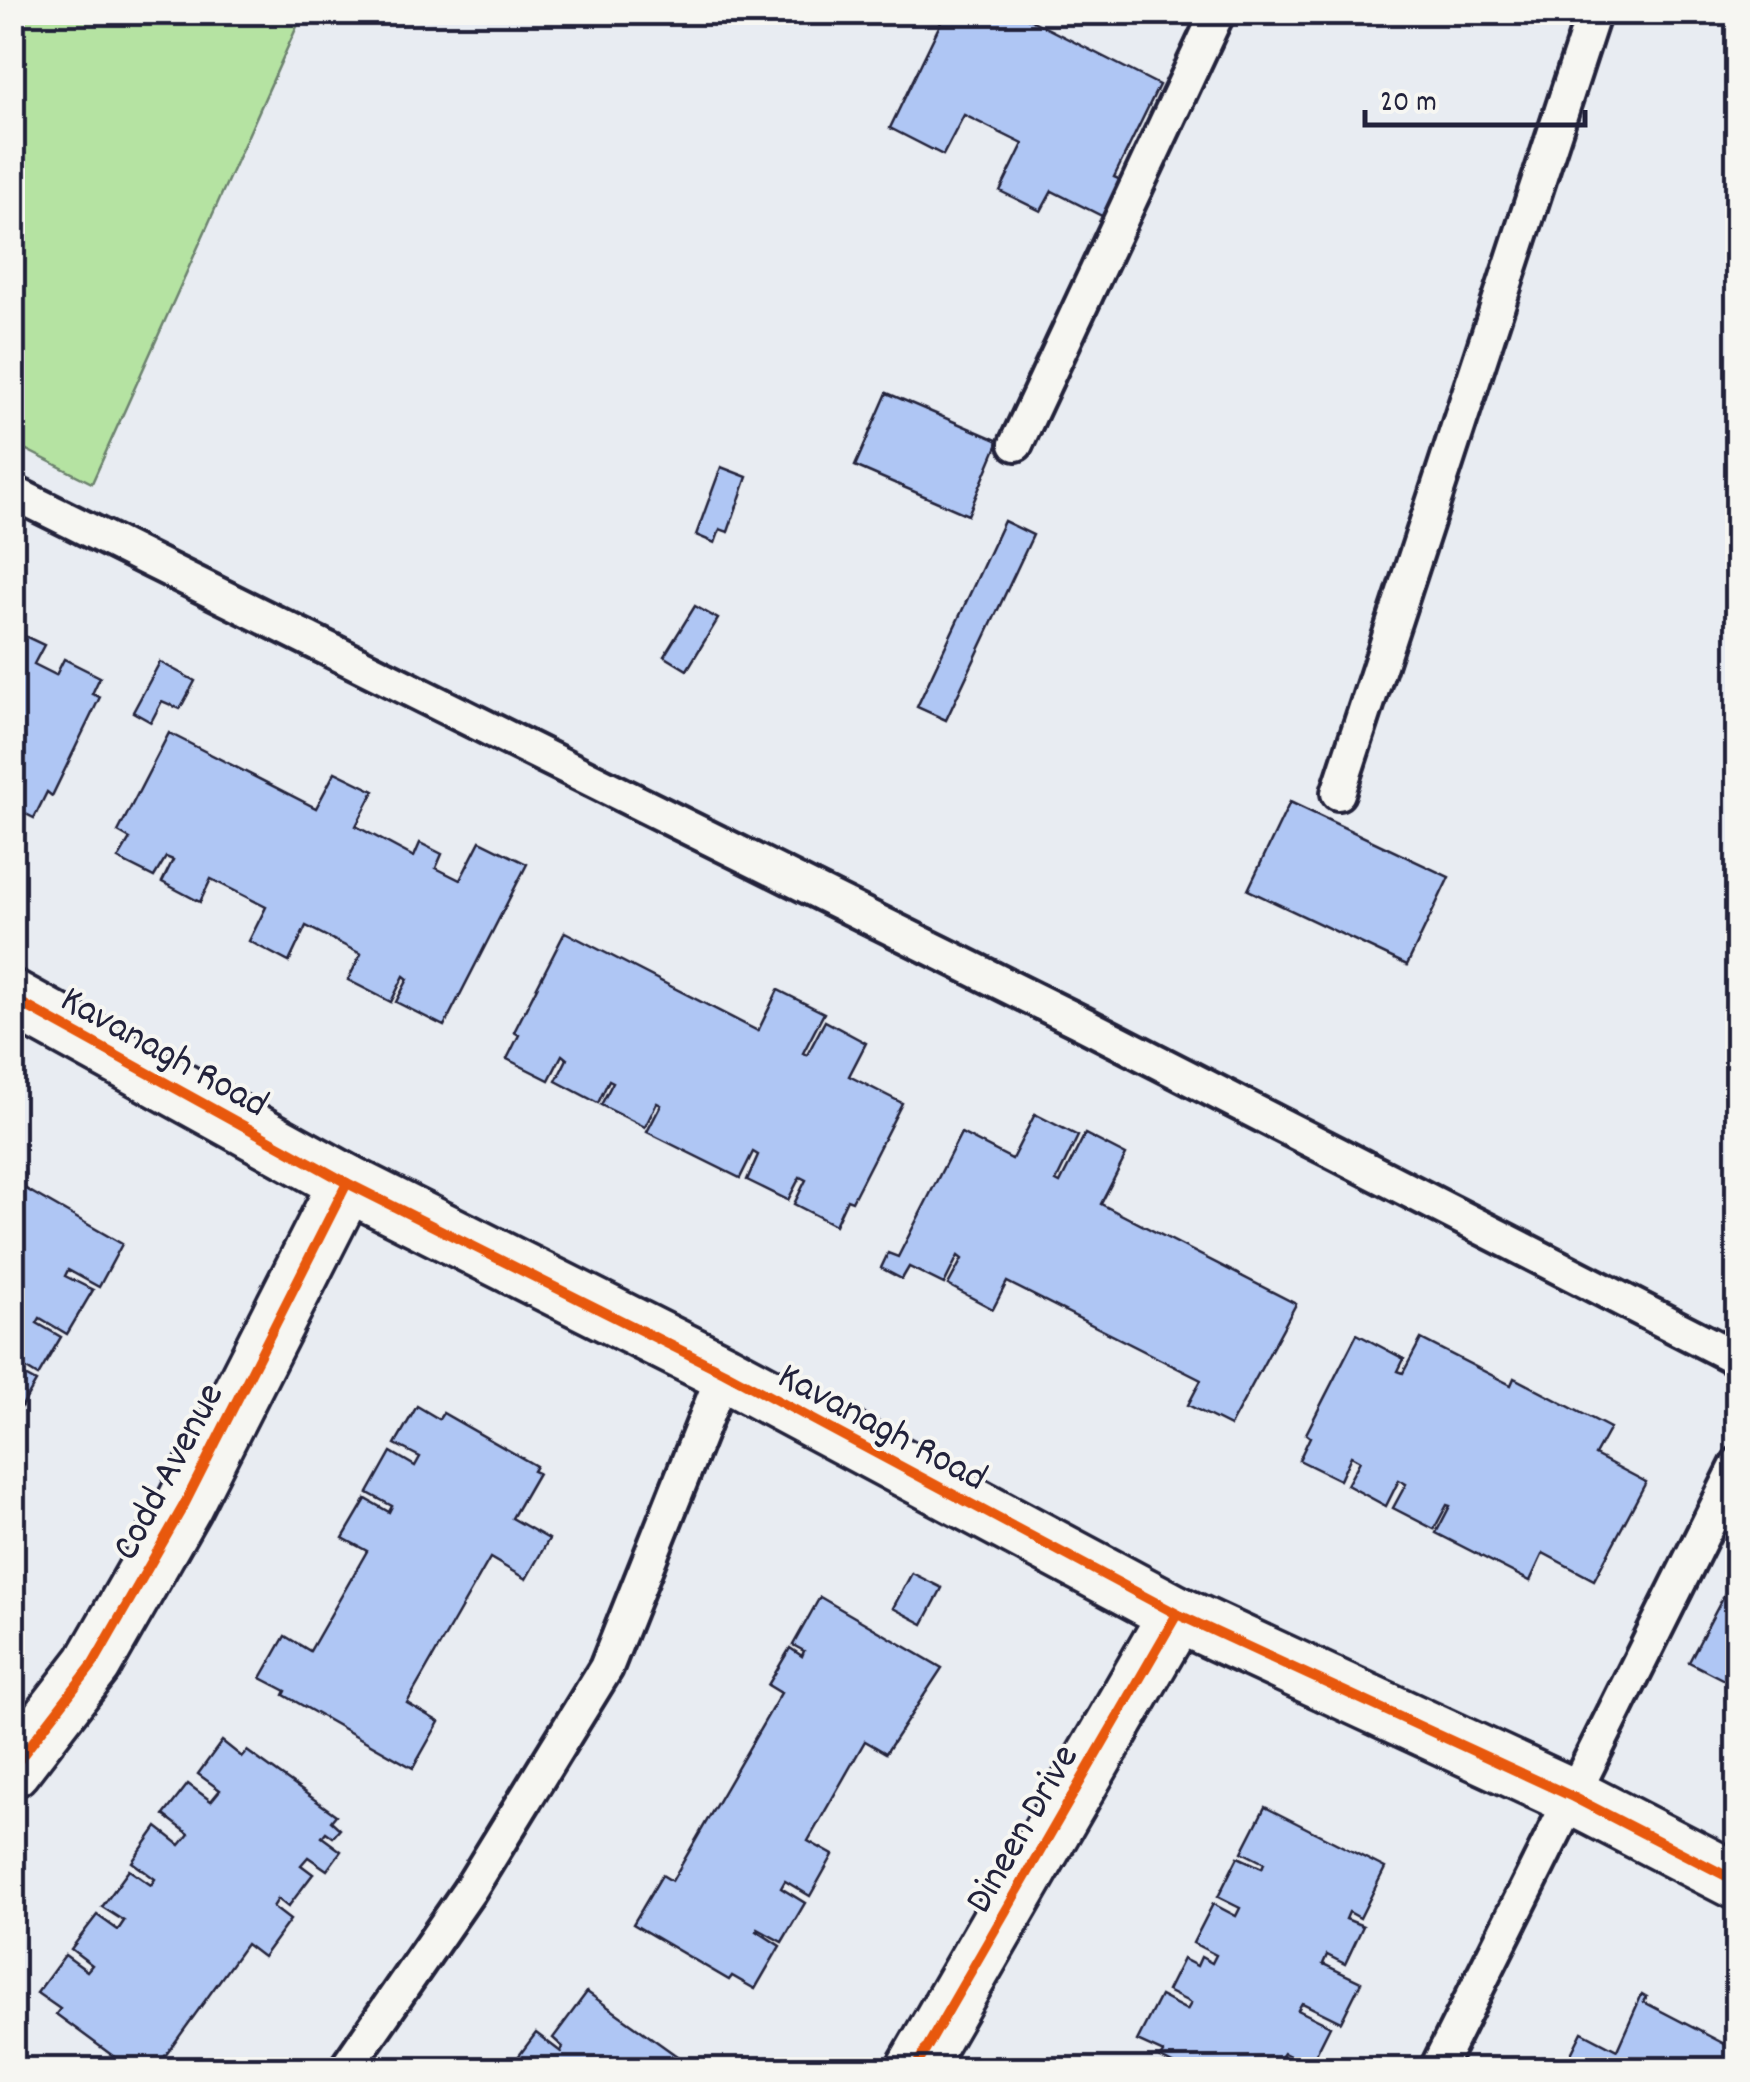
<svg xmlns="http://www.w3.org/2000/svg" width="1750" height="2082" viewBox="0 0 1750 2082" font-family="Dekko,sans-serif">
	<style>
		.green { fill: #b5e3a2; stroke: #6c826e; stroke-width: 2.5 }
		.building { fill: #afc6f4; stroke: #22223b; stroke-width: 2.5 }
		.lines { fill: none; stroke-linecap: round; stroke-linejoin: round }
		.lane-casing { stroke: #22223b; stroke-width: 40 }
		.street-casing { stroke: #22223b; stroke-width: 62 }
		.lane { stroke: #f6f6f2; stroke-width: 32 }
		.street { stroke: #f6f6f2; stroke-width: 55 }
		.cycleway-casing { stroke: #f6f6f2; stroke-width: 16 }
		.cycleway { stroke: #e8590c; stroke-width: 10 }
		.labels { text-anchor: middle; stroke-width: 8; stroke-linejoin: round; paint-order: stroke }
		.street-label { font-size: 40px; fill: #22223b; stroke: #f6f6f2 }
	</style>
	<rect width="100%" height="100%" fill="#e8ecf2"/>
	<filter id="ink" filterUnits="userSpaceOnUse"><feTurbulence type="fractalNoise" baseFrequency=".01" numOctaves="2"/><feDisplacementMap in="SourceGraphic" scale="20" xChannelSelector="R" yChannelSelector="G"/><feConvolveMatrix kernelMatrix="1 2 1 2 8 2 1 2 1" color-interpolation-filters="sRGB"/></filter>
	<g filter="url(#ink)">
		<!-- green -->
		<polygon class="green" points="12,13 303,13 92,483 13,443"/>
		<!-- building -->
		<g class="building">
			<polygon points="946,12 1015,12 1159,85 1114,177 1121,180 1102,216 1052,191 1041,211 1000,191 1023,144 964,115 943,155 890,128"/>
			<polygon points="1700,12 1738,12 1738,29"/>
			<polygon points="887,393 999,441 968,515 855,466"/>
			<polygon points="721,467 747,477 728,532 720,529 715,543 696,535"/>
			<polygon points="1004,521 1033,535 946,720 917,707"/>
			<polygon points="695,606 718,619 687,670 664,656"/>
			<polygon points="12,630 44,645 34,664 56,675 64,659 100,677 92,694 100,697 52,796 47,792 34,818 12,807"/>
			<polygon points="160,662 195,681 180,709 162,701 151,722 133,712"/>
			<polygon points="169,733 316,808 335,772 374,791 356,826 414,857 420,843 442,854 436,868 460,880 480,841 527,864 444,1026 396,1002 408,979 404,976 391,1002 348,980 361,954 306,926 289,962 249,941 266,907 211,879 200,902 162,882 173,860 166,857 154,877 118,859 130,839 118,832"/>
			<polygon points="1290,802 1449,877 1407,965 1248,890"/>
			<polygon points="565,932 758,1031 778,990 824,1013 803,1053 807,1055 825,1021 866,1043 849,1076 902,1103 852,1201 847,1199 835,1225 794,1204 806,1180 800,1177 788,1200 747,1180 758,1155 753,1152 740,1178 647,1132 661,1105 657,1103 645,1127 601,1105 613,1082 609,1080 598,1103 556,1081 567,1059 562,1055 549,1080 507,1059 519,1035 514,1032"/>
			<polygon points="1035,1114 1078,1136 1056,1181 1060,1183 1085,1134 1126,1155 1101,1204 1296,1304 1230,1426 1188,1405 1201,1380 1007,1282 993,1309 948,1285 962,1259 958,1256 944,1284 909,1267 902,1279 881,1268 888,1253 898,1257 961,1133 1012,1159"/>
			<polygon points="12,1181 122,1244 99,1287 68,1270 65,1276 93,1290 67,1334 40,1318 37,1323 61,1337 38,1376 15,1362 12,1367"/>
			<polygon points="1357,1334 1404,1359 1398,1371 1403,1373 1421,1339 1511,1385 1514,1378 1610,1428 1595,1455 1646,1482 1594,1580 1543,1553 1530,1581 1436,1533 1450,1506 1447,1505 1434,1529 1393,1508 1406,1484 1399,1480 1386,1506 1347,1485 1360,1461 1351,1456 1340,1480 1299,1460 1310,1437 1306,1434"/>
			<polygon points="12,1369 36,1382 12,1423"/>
			<polygon points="417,1406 439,1419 443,1413 536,1466 533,1471 538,1473 512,1518 549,1539 526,1579 490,1558 407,1703 439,1722 413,1768 284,1695 286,1691 261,1678 285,1636 310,1651 367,1551 343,1538 366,1499 389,1512 392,1506 368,1493 391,1452 415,1466 420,1457 395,1444"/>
			<polygon points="1738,1569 1738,1687 1689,1662"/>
			<polygon points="912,1573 942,1588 923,1624 893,1608"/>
			<polygon points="820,1597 942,1668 886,1753 865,1741 808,1841 833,1855 810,1896 785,1881 781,1888 805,1903 782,1942 758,1929 757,1931 780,1946 755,1989 732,1976 729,1980 633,1924 662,1875 672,1881 781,1693 768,1685 790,1648 802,1656 804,1651 793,1645"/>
			<polygon points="222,1741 242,1757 247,1751 336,1815 331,1821 340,1829 333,1837 326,1832 322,1837 341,1851 327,1870 308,1857 301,1865 313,1874 288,1907 278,1899 273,1907 290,1920 263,1957 246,1944 155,2070 132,2070 56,2014 60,2009 37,1993 65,1955 87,1971 92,1965 71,1949 97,1915 118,1930 124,1921 102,1907 129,1870 151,1885 155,1879 132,1862 157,1827 180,1845 189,1834 164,1815 188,1784 211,1801 220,1790 198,1774"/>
			<polygon points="1265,1807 1385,1868 1360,1918 1349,1912 1346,1919 1363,1926 1345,1964 1327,1955 1323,1964 1361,1982 1341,2022 1302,2003 1298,2010 1330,2026 1310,2066 1284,2053 1282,2056 1302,2070 1184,2070 1161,2058 1164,2053 1137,2041 1160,1996 1187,2010 1191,2003 1167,1991 1183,1959 1197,1966 1201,1957 1212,1963 1216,1955 1193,1943 1213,1904 1236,1916 1240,1908 1218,1897 1238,1857 1262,1868 1264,1863 1242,1852"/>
			<polygon points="587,1992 677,2056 674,2060 687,2070 518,2070 512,2065 536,2033 561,2052 563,2047 553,2038"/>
			<polygon points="1642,1994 1647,1997 1644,2002 1738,2051 1732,2070 1563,2070 1582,2032 1617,2050"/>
		</g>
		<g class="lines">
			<defs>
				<g id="lane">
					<polyline points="1016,444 1218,12"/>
					<polyline points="12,492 1078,1021 1738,1359"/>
					<polyline points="1338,793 1594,12"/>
					<polyline points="345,2070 469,1891 606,1668 724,1372"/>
					<polyline points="1436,2070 1738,1464"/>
				</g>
				<g id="street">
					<polyline points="12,998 347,1183 724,1372 1177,1614 1573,1797 1738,1882"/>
					<polyline points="12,1769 93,1664 184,1505 347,1183"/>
					<polyline points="914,2070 1177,1614"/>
				</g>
			</defs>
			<!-- lane casing -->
			<use href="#lane" class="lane-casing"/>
			<!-- street casing -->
			<use href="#street" class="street-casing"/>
			<!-- lane -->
			<use href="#lane" class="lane"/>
			<!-- street -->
			<use href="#street" class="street"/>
			<defs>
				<g id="cycleway">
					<polyline points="12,998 347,1183 724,1372 1177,1614 1573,1797 1738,1882"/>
					<polyline points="12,1769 93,1664 184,1505 347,1183"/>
					<polyline points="914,2070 1177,1614"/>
				</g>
			</defs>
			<!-- cycleway casing -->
			<use href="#cycleway" class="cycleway-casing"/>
			<!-- cycleway -->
			<use href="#cycleway" class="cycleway"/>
		</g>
	</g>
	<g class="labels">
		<!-- street labels -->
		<g class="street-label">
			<text transform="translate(166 1049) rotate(29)" y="14">Kavanagh Road</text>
			<text transform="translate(884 1424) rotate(28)" y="14">Kavanagh Road</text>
			<text transform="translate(165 1470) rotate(-62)" y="14">Codd Avenue</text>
			<text transform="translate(1019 1827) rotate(-60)" y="14">Dineen Drive</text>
		</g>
	</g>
	<!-- margin -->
	<rect width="1750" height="2082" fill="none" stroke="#f6f6f2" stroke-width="50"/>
	<rect x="25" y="25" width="1700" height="2032" fill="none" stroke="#22223b" stroke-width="4" filter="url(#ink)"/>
	<!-- scale -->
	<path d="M1365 110v15h220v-15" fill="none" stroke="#22223b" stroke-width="5"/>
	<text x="1380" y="110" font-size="30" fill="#22223b" stroke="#f6f6f2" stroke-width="8" paint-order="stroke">20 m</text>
</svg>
